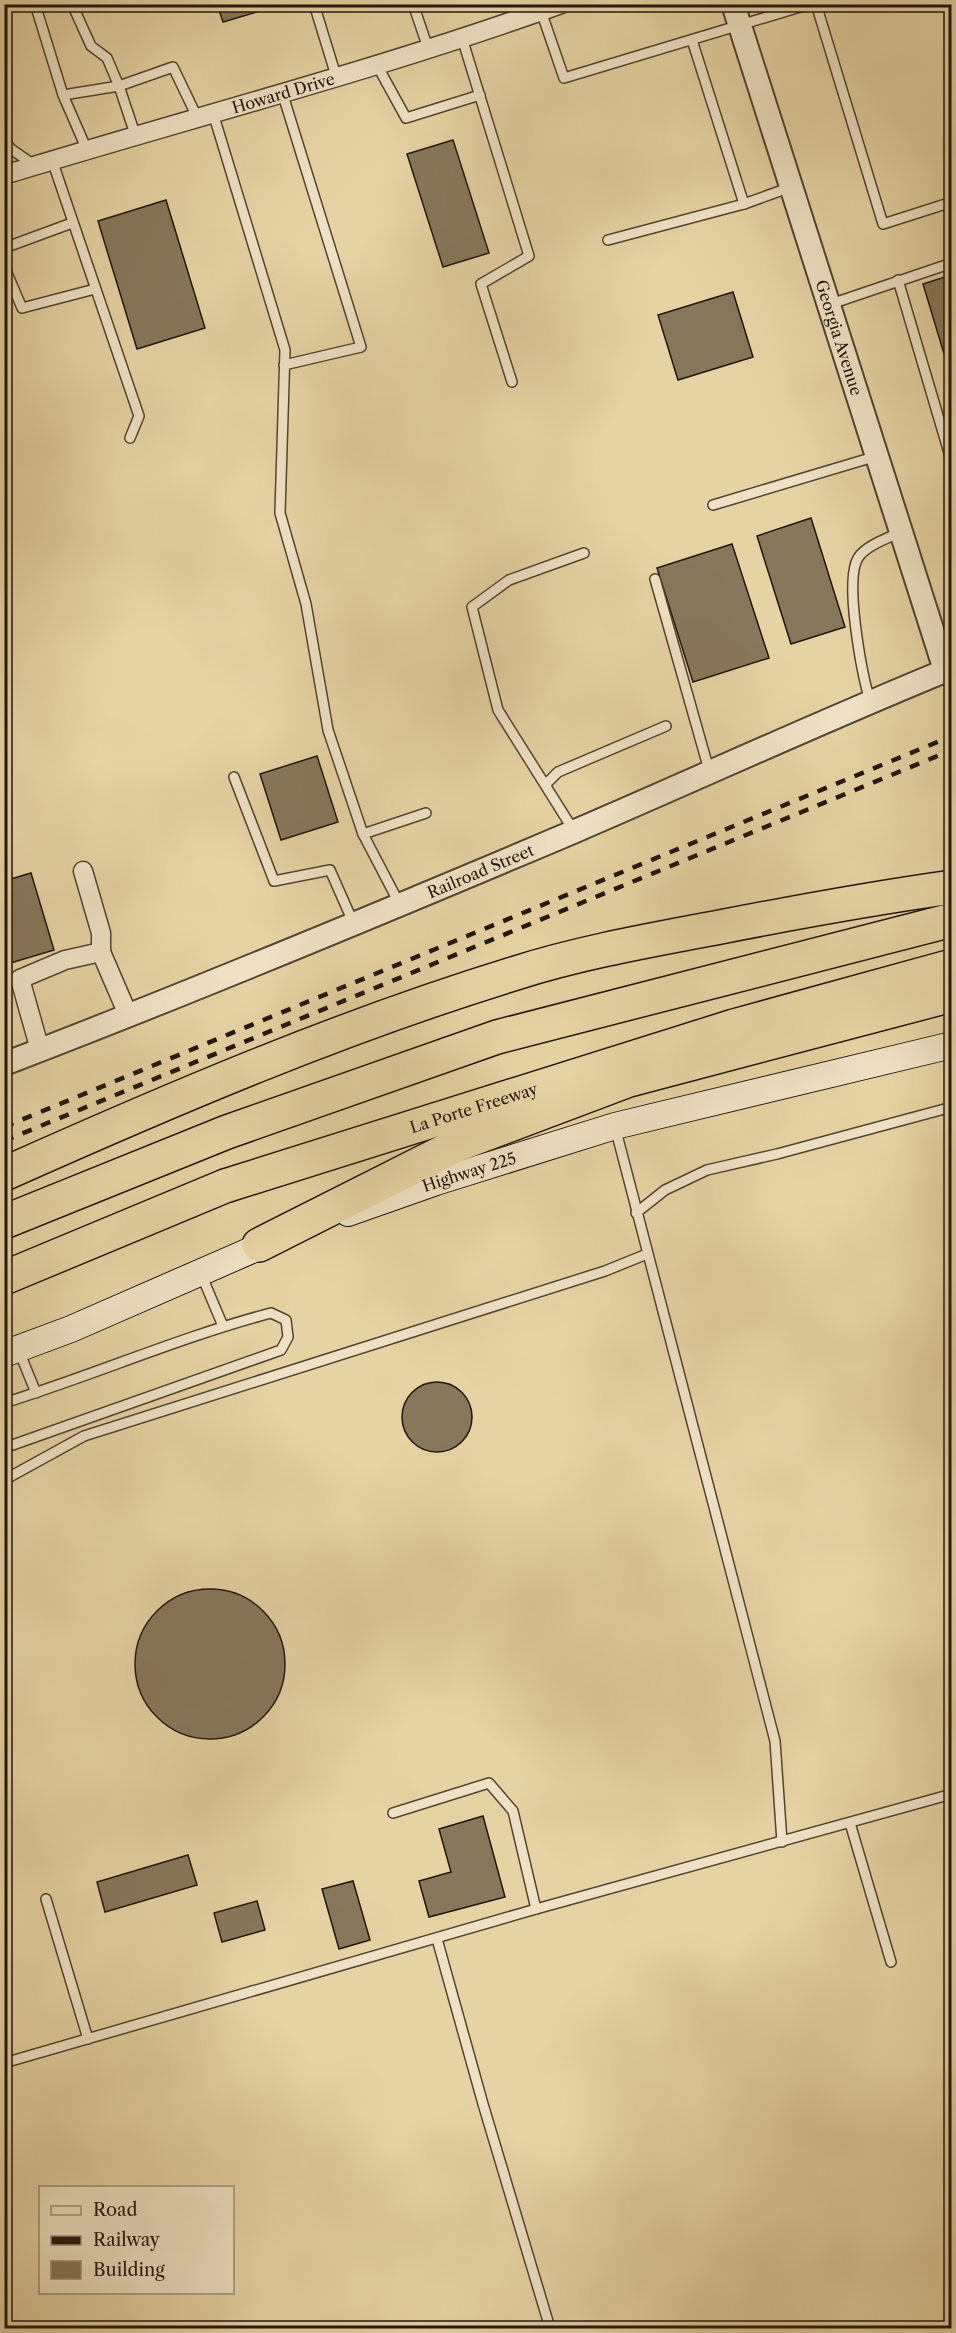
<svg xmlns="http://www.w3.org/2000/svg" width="956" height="2333" viewBox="0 0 956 2333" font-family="'Libre Caslon Text',serif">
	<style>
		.building { fill: #87785b; stroke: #20160c; stroke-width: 1.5 }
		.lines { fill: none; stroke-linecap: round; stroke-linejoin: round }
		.service-casing { stroke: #524532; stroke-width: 12 }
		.minor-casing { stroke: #524532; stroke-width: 21 }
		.tertiary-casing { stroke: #524532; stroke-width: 26 }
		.secondary-casing { stroke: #20160c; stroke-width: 28 }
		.motorway-casing { stroke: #20160c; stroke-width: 36 }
		.service { stroke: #efe2c4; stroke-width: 9 }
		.minor { stroke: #efe2c4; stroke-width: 18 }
		.tertiary { stroke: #efe2c4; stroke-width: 22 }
		.secondary { stroke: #efe2c4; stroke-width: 26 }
		.motorway { stroke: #e6d3a4; stroke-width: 33 }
		.rail { stroke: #20160c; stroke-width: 4.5; stroke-dasharray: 10 10; stroke-linecap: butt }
		.labels { text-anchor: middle; stroke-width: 5; stroke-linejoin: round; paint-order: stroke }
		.street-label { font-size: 16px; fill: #20160c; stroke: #efe2c4 }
	</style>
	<rect width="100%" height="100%" fill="#e6d3a4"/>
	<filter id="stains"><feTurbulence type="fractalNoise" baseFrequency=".00333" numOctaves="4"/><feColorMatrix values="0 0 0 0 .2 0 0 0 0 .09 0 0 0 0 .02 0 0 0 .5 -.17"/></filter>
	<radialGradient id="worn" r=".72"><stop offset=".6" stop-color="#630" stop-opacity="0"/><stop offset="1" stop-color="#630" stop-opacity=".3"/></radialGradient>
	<!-- building -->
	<g class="building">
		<polygon points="217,4 270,4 270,8 223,22"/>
		<polygon points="453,140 489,253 443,267 407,154"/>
		<polygon points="166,200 205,328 137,349 98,221"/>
		<polygon points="951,275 951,367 948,367 923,284"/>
		<polygon points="733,292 753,357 678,380 658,315"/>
		<polygon points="811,518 845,627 791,644 757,536"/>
		<polygon points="732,544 769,658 693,682 657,568"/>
		<polygon points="317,756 338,822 281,840 260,774"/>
		<polygon points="31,873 54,950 4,965 4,881"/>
		<circle cx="437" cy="1417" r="35"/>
		<circle cx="210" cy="1664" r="75"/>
		<polygon points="483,1816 505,1897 429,1917 419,1881 451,1872 439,1829"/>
		<polygon points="188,1855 197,1885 105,1912 97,1882"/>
		<polygon points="353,1881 370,1940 339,1949 322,1889"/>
		<polygon points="257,1901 265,1930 222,1942 214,1913"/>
	</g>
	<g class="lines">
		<defs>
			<g id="service">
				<polyline points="35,4 63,95 87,150"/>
				<polyline points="72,4 91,46 107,58 119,86 173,67 197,117"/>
				<polyline points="314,4 337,79"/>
				<polyline points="413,4 428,48"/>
				<polyline points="816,4 883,224 952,202"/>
				<polyline points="541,11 564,78 810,4"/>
				<polyline points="462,38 529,256 481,284 512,382"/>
				<polyline points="692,40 744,204"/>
				<polyline points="378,67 406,118 480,95"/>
				<polyline points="282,92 361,347 284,365"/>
				<polyline points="63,95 119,86 135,134"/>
				<polyline points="213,113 285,350 280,513 306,604 328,730 363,834 399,903"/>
				<polyline points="4,140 11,149 34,165"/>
				<polyline points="52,160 139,416 130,438"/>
				<polyline points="608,240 744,204 791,187"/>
				<polyline points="4,248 72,223"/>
				<polyline points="4,266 22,308 95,289"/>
				<polyline points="898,280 952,463"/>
				<polyline points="828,305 952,263"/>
				<polyline points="713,505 877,456"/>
				<polyline points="655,579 709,770"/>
				<path d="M 870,701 C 862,674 844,581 858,558 C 865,546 888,538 901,532"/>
				<polyline points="234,777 274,881 330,870 353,922"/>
				<polyline points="546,784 558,772 666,726"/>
				<polyline points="574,831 498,710 472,607 509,580 584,553"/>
				<polyline points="363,834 426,813"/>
				<polyline points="615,1127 775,1741 782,1842"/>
				<polyline points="636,1213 665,1190 707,1170 777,1154 952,1107"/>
				<polyline points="201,1274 223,1326"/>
				<polyline points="19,1351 36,1393"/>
				<path d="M 4,1403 C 94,1375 180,1337 271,1313 L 286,1320 L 288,1337 L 281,1350 L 4,1448"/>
				<polyline points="4,1480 84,1436 605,1271 647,1254"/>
				<polyline points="393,1813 489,1783 513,1811 536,1909"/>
				<polyline points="850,1823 891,1962"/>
				<polyline points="46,1899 88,2039"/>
				<polyline points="437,1939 483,2104 550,2328"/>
				<polyline points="4,2063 536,1909 952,1794"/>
			</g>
			<g id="minor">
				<path id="s1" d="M 4,175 C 190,118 378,70 561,4"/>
				<polyline points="83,871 101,933 101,952 129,1017"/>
				<polyline points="40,1050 20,979 65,960 101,952"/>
			</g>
			<g id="tertiary">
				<path id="s2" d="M 733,4 L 945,670"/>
				<path id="s3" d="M 4,1064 C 195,991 384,912 573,832 C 699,778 824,720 952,668"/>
			</g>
			<g id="secondary">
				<path id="s4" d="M 348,1213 L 436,1182 L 615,1126 L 952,1045"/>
				<polyline points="4,1354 71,1329 277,1239"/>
			</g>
			<g id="motorway">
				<path d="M 4,1174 C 172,1099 340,1027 516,973 C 582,952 652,940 720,927 C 797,912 874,898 952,887"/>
				<polyline points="4,1222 227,1132 497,1037 952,920"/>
				<polyline points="259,1245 459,1144 629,1080 952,995"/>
				<path id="s5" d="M 4,1278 L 225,1186 L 734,1026 L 952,966"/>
			</g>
		</defs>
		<!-- service casing -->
		<use href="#service" class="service-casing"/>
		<!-- minor casing -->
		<use href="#minor" class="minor-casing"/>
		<!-- tertiary casing -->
		<use href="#tertiary" class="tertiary-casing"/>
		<!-- secondary casing -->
		<use href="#secondary" class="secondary-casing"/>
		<!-- motorway casing -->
		<use href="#motorway" class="motorway-casing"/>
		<!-- service -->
		<use href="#service" class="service"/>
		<!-- minor -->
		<use href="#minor" class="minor"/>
		<!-- tertiary -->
		<use href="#tertiary" class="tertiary"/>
		<!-- secondary -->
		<use href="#secondary" class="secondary"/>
		<!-- motorway -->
		<use href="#motorway" class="motorway"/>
		<!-- rail -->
		<g class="rail">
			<polyline points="4,1127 952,736"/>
			<polyline points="4,1141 952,750"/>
		</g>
	</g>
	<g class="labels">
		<!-- street labels -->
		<g class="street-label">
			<text dy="6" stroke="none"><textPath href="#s1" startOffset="291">Howard Drive</textPath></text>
			<text dy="6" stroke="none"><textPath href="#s2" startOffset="350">Georgia Avenue</textPath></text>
			<text dy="6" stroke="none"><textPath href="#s3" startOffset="514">Railroad Street</textPath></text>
			<text dy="6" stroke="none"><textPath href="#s5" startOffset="500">La Porte Freeway</textPath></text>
			<text dy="6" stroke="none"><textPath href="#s4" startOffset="128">Highway 225</textPath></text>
		</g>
	</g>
	<!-- margin -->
	<rect width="956" height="2333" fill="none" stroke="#e6d3a4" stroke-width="24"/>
	<rect x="6" y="6" width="944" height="2321" fill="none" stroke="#20160c" stroke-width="3"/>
	<rect x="12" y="12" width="932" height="2309" fill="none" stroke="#20160c" stroke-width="1.5"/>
	<!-- legend -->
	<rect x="39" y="2186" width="195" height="108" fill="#efe2c4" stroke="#9c907a" stroke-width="1.5"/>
	<rect x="51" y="2206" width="30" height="9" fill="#efe2c4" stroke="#9c907a" stroke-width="1.5"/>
	<text x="93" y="2216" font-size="18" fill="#20160c">Road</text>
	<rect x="51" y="2236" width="30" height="9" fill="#20160c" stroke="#9c907a" stroke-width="1.5"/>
	<text x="93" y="2246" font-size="18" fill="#20160c">Railway</text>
	<rect x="51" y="2261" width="30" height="18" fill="#87785b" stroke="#9c907a" stroke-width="1.5"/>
	<text x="93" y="2276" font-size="18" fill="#20160c">Building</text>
	<rect width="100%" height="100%" filter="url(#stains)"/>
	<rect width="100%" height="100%" fill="url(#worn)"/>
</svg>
